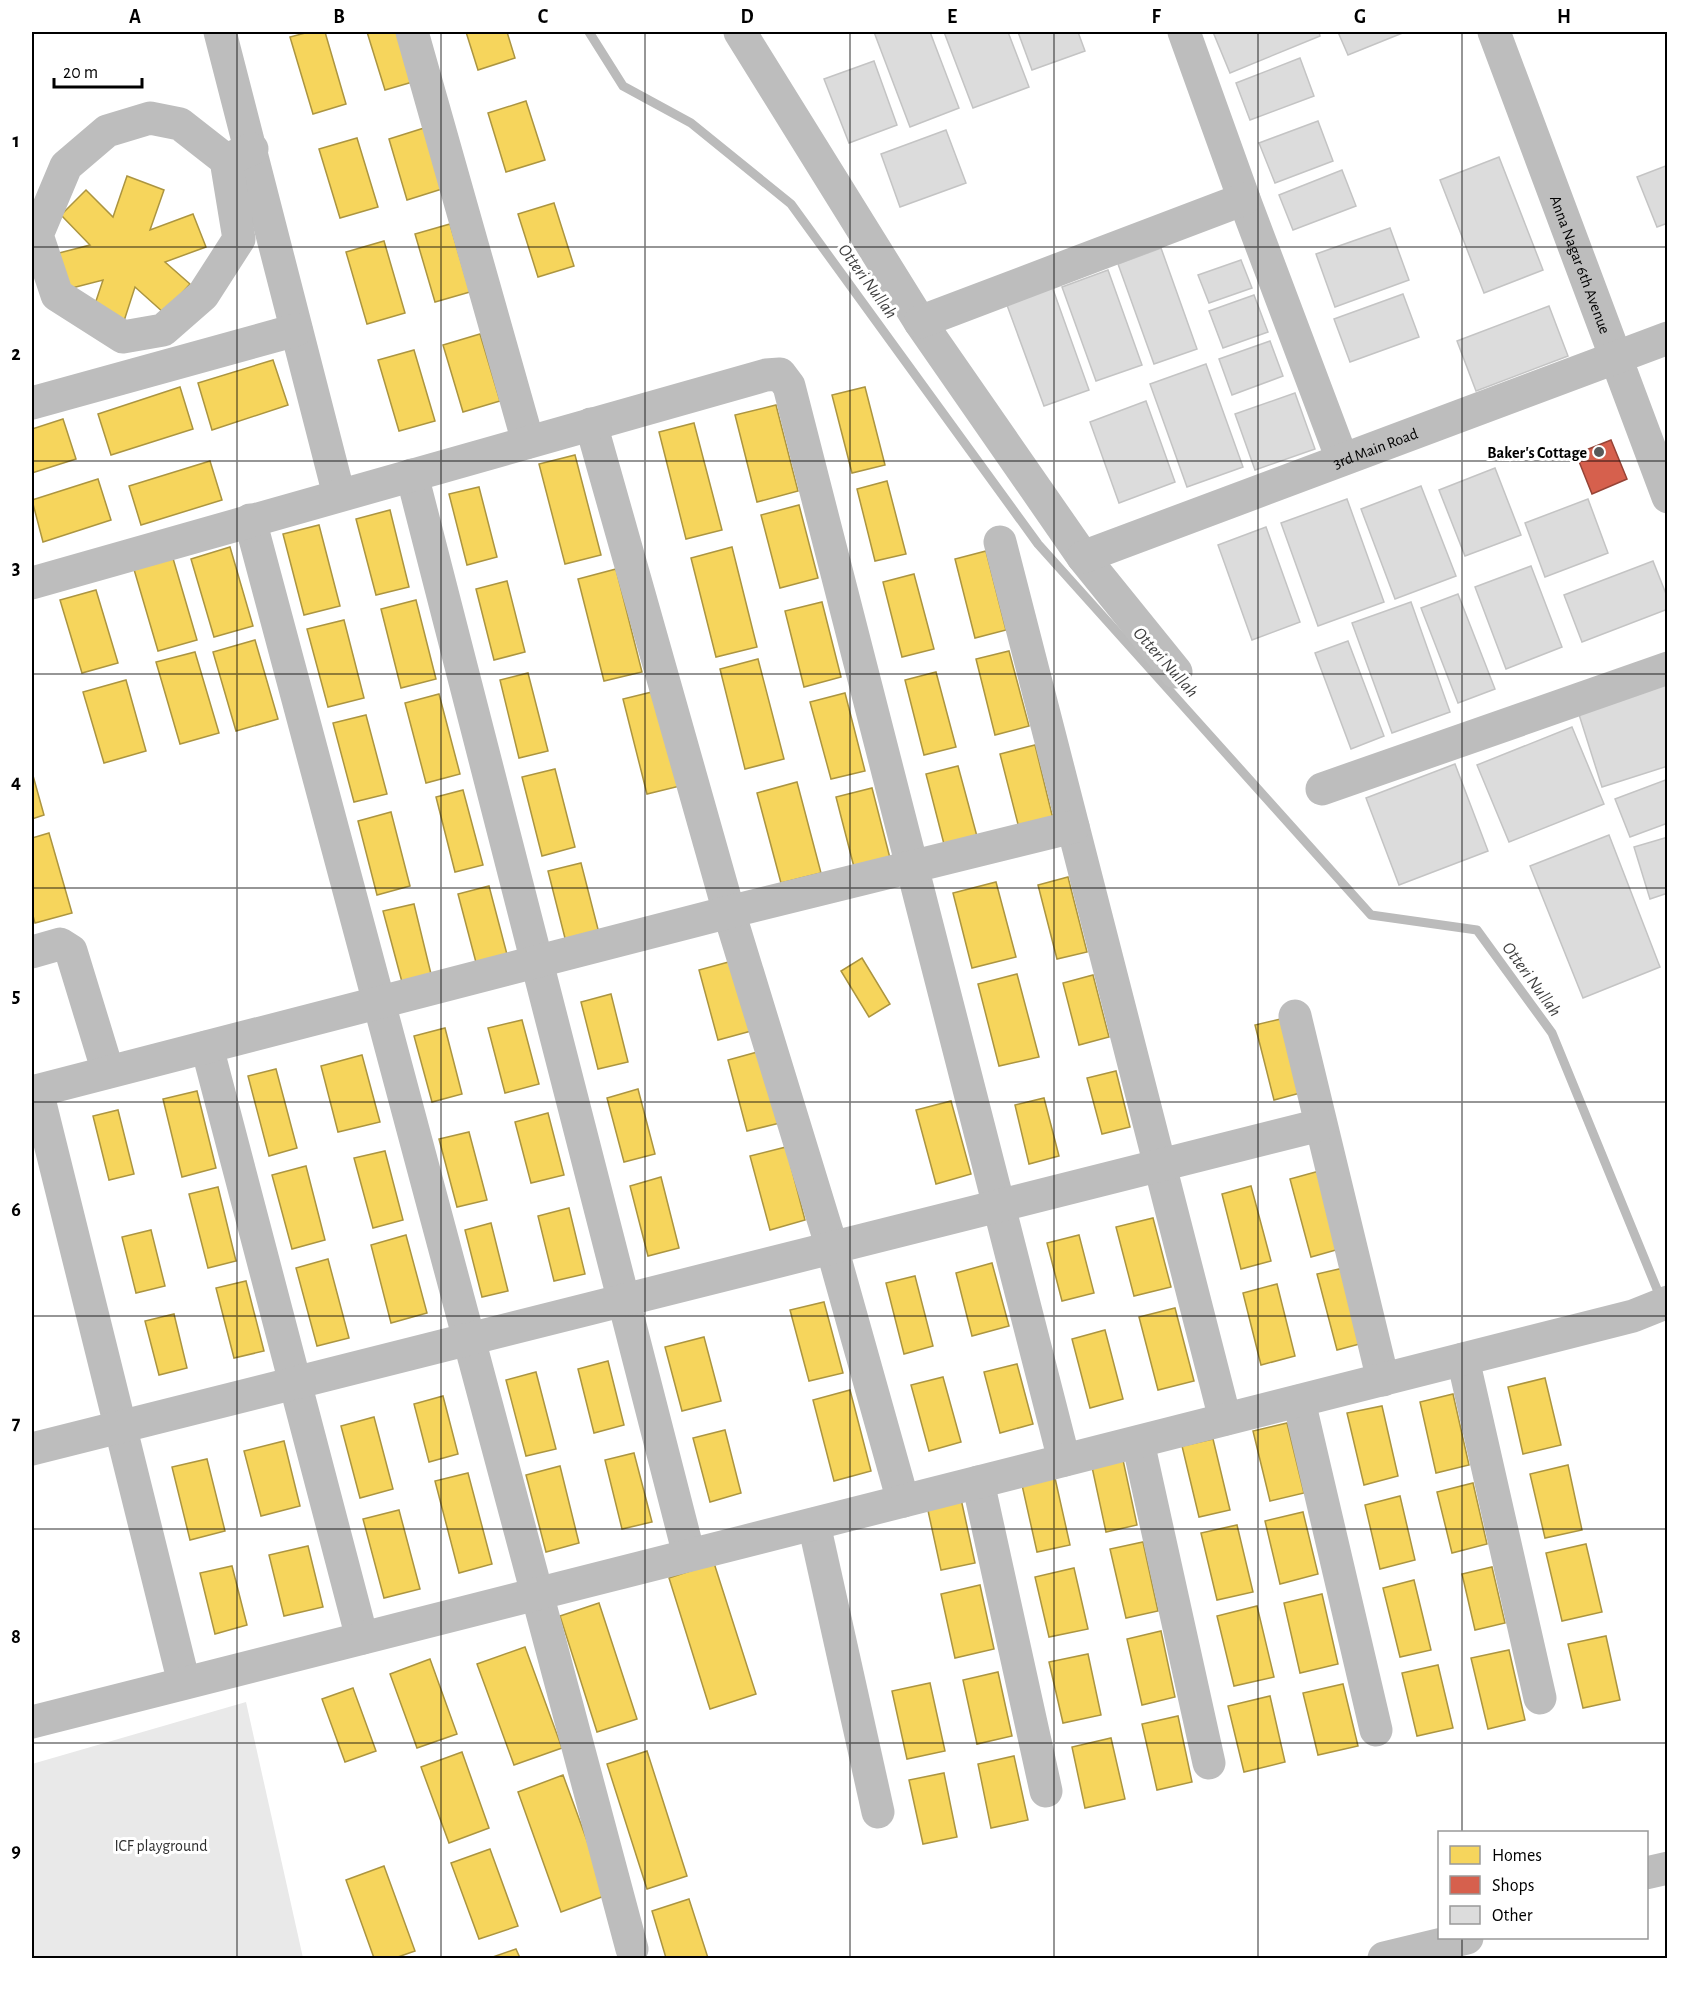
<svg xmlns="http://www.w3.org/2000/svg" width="1699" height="1990" viewBox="0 0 1699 1990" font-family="'Alegreya Sans',sans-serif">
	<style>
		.green { fill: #e9e9e9 }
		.homes { fill: #f6d55c; stroke: #ac9540; stroke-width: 1.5 }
		.shops { fill: #d6604d; stroke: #964336; stroke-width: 1.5 }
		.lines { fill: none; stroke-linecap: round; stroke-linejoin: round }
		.stream { stroke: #bbb; stroke-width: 9 }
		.building { fill: #dcdcdc; stroke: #c4c4c4; stroke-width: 1.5 }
		.minor { stroke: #bdbdbd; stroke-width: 33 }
		.grid { fill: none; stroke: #000; stroke-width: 1.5; stroke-opacity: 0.55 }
		.poi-dot { fill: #595959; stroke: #fff; stroke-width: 2 }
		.labels { text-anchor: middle; stroke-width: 6; stroke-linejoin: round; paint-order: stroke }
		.street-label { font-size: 16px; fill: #000; stroke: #fff }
		.poi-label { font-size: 16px; font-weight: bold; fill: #000; stroke: #fff; text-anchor: end }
		.park-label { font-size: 16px; fill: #2e2e2e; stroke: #fff }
		.water-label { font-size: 18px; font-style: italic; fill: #3f3f3f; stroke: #fff }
		.neatline { fill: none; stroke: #000; stroke-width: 2 }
		.grid-label { font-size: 20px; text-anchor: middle; font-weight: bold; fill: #000 }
	</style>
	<rect width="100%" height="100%" fill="#fff"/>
	<!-- green -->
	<polygon class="green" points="246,1702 303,1958 32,1958 32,1764"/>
	<!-- homes -->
	<g class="homes">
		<polygon points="309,32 325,32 346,104 313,114 290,37"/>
		<polygon points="367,32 401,32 416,81 385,90"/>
		<polygon points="466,32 507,32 515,58 478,70"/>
		<polygon points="526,101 545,160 506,172 488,113"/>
		<polygon points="424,128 442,189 407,200 389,139"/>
		<polygon points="357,138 378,207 340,218 319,149"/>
		<polygon points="127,176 164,190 150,230 193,214 206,247 165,262 190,284 164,313 135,287 124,321 93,310 103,280 64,290 55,254 90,245 61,215 86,190 113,217"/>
		<polygon points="554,203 574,266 538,277 518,214"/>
		<polygon points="450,224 470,292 435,302 415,234"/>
		<polygon points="384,241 405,313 367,324 346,252"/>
		<polygon points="480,334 500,401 463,412 443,345"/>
		<polygon points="414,350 435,421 399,431 378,360"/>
		<polygon points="273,360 288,405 212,430 198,383"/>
		<polygon points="180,387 193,429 111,455 98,414"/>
		<polygon points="865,387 885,465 852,473 832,395"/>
		<polygon points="776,405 798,491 757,502 735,415"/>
		<polygon points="63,419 76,459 32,473 32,429"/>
		<polygon points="694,423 722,530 686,539 659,432"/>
		<polygon points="575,455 601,555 565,564 539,464"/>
		<polygon points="210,461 222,500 141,525 129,486"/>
		<polygon points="98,479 111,520 43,542 32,500"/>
		<polygon points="887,481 906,554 875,561 857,489"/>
		<polygon points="479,487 497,557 467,565 449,494"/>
		<polygon points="799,505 818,578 780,588 761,515"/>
		<polygon points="390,510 409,587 376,595 356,519"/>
		<polygon points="319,525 340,606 304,615 283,534"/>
		<polygon points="230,547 253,626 214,637 191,559"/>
		<polygon points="732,547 757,647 716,657 691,558"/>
		<polygon points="986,551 1006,630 975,638 955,559"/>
		<polygon points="172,555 197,640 158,651 133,566"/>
		<polygon points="616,569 642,672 604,681 578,579"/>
		<polygon points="914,574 934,649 902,657 883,582"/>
		<polygon points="507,581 525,652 494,660 476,589"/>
		<polygon points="96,590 118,663 82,673 60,600"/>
		<polygon points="416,600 436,679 401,688 381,609"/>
		<polygon points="822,602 841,677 804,687 785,611"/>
		<polygon points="344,620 364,698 328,707 307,629"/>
		<polygon points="255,640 278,719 236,731 213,652"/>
		<polygon points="1009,651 1029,726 995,735 976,659"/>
		<polygon points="195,652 219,733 180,744 156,662"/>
		<polygon points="758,659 784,759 745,769 720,669"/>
		<polygon points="936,672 956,747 924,755 905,680"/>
		<polygon points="528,673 548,751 519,758 500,680"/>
		<polygon points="126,680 146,751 104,763 83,692"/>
		<polygon points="656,691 680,786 647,794 623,699"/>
		<polygon points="845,693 865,771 831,779 810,702"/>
		<polygon points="439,694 460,774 426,783 405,703"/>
		<polygon points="366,715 387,794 354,802 333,723"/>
		<polygon points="1035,745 1054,823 1020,832 1000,754"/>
		<polygon points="958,766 978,840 945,848 926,774"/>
		<polygon points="555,769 575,847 542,856 522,777"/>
		<polygon points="32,772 44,815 32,819"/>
		<polygon points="797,782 821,873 781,883 757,793"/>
		<polygon points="872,788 891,862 855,871 836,797"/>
		<polygon points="463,790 483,865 455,872 436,797"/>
		<polygon points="391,812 410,886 377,895 358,821"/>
		<polygon points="49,833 72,913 35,923 32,912 32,838"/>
		<polygon points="581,863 600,937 567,946 548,871"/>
		<polygon points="1068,877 1087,952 1057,959 1038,885"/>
		<polygon points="996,882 1016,957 972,968 953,893"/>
		<polygon points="489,886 509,962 478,970 458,894"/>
		<polygon points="414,904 431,974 402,982 383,911"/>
		<polygon points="862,958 890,1004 869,1017 841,971"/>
		<polygon points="736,960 755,1030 718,1040 699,970"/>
		<polygon points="1017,974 1039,1057 999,1066 978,984"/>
		<polygon points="1093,975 1109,1037 1079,1045 1063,983"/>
		<polygon points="611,994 628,1062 598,1069 581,1002"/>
		<polygon points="1285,1018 1304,1092 1274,1100 1255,1025"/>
		<polygon points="522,1020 539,1084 505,1093 488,1028"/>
		<polygon points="445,1028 462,1094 432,1102 414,1036"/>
		<polygon points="761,1051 780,1123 747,1131 728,1060"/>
		<polygon points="362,1055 380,1122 338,1132 321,1066"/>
		<polygon points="276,1069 297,1148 269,1156 248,1076"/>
		<polygon points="1116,1071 1130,1127 1102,1134 1087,1078"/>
		<polygon points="638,1089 655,1154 624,1162 607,1098"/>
		<polygon points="197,1091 216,1168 182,1177 163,1099"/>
		<polygon points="1044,1098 1059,1156 1029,1164 1015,1105"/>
		<polygon points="951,1101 971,1174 936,1184 916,1110"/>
		<polygon points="118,1110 134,1174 109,1180 93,1116"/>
		<polygon points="548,1113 564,1175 531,1183 515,1122"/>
		<polygon points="469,1132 487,1200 457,1207 439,1139"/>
		<polygon points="786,1147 805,1220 770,1230 750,1156"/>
		<polygon points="385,1151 403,1220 373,1228 354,1158"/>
		<polygon points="306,1166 325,1240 292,1249 272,1175"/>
		<polygon points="1323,1170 1343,1248 1311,1257 1290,1179"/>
		<polygon points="661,1177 679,1248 648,1256 630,1186"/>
		<polygon points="1251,1186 1271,1261 1241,1269 1222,1194"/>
		<polygon points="218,1187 236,1261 208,1268 189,1194"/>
		<polygon points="569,1208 585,1274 554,1281 538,1216"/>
		<polygon points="1153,1218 1171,1287 1134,1296 1116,1227"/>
		<polygon points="491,1223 508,1291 482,1297 465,1230"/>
		<polygon points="151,1230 165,1286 136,1293 122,1237"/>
		<polygon points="406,1235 427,1313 391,1323 371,1245"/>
		<polygon points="1079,1235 1094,1293 1062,1301 1047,1243"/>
		<polygon points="328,1259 349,1338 317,1346 296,1268"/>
		<polygon points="992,1263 1009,1326 972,1336 956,1273"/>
		<polygon points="1348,1267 1367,1342 1337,1350 1317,1274"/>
		<polygon points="915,1276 933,1346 904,1354 886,1283"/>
		<polygon points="246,1281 264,1351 234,1358 216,1288"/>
		<polygon points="1277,1284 1295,1356 1261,1365 1243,1293"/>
		<polygon points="824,1302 843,1373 809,1381 790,1310"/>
		<polygon points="1175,1308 1194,1381 1158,1390 1139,1317"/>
		<polygon points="174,1314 187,1368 159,1375 145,1321"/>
		<polygon points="1105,1330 1123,1399 1090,1408 1072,1339"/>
		<polygon points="704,1337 721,1401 682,1411 665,1347"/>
		<polygon points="608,1361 624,1425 594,1433 578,1369"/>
		<polygon points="1017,1364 1033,1424 1000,1433 984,1372"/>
		<polygon points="536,1372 556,1449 526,1456 506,1380"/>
		<polygon points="943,1377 961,1442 929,1451 911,1385"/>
		<polygon points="1545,1378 1561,1445 1523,1454 1508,1387"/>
		<polygon points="850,1390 871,1471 834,1481 813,1400"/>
		<polygon points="1453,1394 1469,1465 1436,1473 1420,1402"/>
		<polygon points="443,1396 458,1454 429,1462 414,1404"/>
		<polygon points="1382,1406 1398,1476 1364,1485 1347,1413"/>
		<polygon points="374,1417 393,1489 360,1498 341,1426"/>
		<polygon points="1287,1423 1304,1493 1270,1501 1253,1431"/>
		<polygon points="725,1430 741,1493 710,1502 693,1438"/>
		<polygon points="1213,1439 1230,1510 1199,1517 1182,1446"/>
		<polygon points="284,1441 300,1506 261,1516 244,1451"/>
		<polygon points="634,1453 652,1522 622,1529 605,1460"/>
		<polygon points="207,1459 225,1531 190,1540 172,1467"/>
		<polygon points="1123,1460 1137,1525 1106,1532 1092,1467"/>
		<polygon points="1568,1465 1582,1530 1545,1538 1530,1474"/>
		<polygon points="560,1466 579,1543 546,1552 526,1475"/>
		<polygon points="468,1473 492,1564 459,1573 435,1481"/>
		<polygon points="1055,1478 1070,1545 1037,1552 1022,1485"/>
		<polygon points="1473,1483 1487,1544 1452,1553 1437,1492"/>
		<polygon points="1400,1496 1415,1560 1380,1569 1365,1505"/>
		<polygon points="961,1499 975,1563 941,1570 927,1506"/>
		<polygon points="399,1510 420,1589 384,1598 363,1519"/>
		<polygon points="1303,1512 1318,1574 1280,1584 1265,1521"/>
		<polygon points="1237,1525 1253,1592 1217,1600 1201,1533"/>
		<polygon points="1143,1542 1158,1611 1126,1618 1110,1549"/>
		<polygon points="1586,1544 1602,1612 1562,1621 1546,1553"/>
		<polygon points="308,1546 323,1607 284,1616 269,1555"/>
		<polygon points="714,1563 756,1694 710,1709 669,1578"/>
		<polygon points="232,1566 247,1625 215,1634 200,1573"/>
		<polygon points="1492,1567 1505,1623 1475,1630 1462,1574"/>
		<polygon points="1074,1568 1088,1629 1049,1637 1035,1577"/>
		<polygon points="1414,1580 1431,1650 1400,1657 1383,1588"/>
		<polygon points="980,1585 994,1649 955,1658 941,1594"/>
		<polygon points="1322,1594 1338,1664 1300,1673 1284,1603"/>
		<polygon points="599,1603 637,1719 597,1732 560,1616"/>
		<polygon points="1257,1606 1274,1677 1234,1686 1217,1616"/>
		<polygon points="1161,1631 1175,1697 1142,1705 1127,1639"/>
		<polygon points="1606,1636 1620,1700 1583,1708 1568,1644"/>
		<polygon points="525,1647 562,1748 514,1765 477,1664"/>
		<polygon points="1509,1650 1525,1720 1488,1729 1471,1658"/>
		<polygon points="1088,1654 1101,1715 1063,1723 1049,1662"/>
		<polygon points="430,1659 457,1734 417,1748 390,1674"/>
		<polygon points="1438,1665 1453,1728 1417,1736 1402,1673"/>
		<polygon points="998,1672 1012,1736 977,1744 963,1680"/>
		<polygon points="930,1683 945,1751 907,1759 892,1691"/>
		<polygon points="1343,1684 1358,1746 1318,1755 1303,1693"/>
		<polygon points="353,1688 376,1751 345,1762 322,1699"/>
		<polygon points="1270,1696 1285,1762 1244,1772 1228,1706"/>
		<polygon points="1178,1716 1192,1782 1157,1790 1142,1724"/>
		<polygon points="1111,1738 1125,1799 1085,1808 1072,1747"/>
		<polygon points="647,1751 687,1876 647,1889 607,1764"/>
		<polygon points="462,1752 489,1828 449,1843 421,1767"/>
		<polygon points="1014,1756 1028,1820 991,1828 978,1764"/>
		<polygon points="944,1773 957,1837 923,1844 909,1780"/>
		<polygon points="563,1775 607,1895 561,1912 518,1792"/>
		<polygon points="490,1849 518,1926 479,1939 451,1863"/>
		<polygon points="384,1866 415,1951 395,1958 374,1958 346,1880"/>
		<polygon points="689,1899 708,1958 666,1958 652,1911"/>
		<polygon points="516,1949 520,1958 490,1958"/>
	</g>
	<!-- shops -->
	<polygon class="shops" points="1611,440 1627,479 1592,494 1576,454"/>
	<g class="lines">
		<!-- stream -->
		<polyline class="stream" points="589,32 623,86 691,123 791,204 1038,544 1371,915 1477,930 1552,1033 1661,1299"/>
	</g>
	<!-- building -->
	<g class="building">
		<polygon points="874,32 930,32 959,108 910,127"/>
		<polygon points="944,32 1008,32 1029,87 973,108"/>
		<polygon points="1018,32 1078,32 1085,51 1032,70"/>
		<polygon points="1213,32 1319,32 1320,36 1230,73"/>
		<polygon points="1338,32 1405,32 1348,55"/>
		<polygon points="1300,58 1314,96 1250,120 1236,83"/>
		<polygon points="874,61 897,125 849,143 824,79"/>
		<polygon points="1318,121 1333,161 1275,183 1259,143"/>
		<polygon points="946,130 966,183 900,207 881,154"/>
		<polygon points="1499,157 1543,270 1484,293 1440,180"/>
		<polygon points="1668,165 1668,223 1657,227 1637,177"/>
		<polygon points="1342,170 1356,206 1293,230 1279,195"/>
		<polygon points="1390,228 1409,280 1335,307 1316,254"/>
		<polygon points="1161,248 1197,349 1154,364 1118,264"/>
		<polygon points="1241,260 1252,288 1209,303 1198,275"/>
		<polygon points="1108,270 1142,365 1096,381 1062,287"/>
		<polygon points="1050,281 1089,390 1044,406 1004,297"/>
		<polygon points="1403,294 1419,337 1350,362 1334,319"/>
		<polygon points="1254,295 1268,332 1223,348 1209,311"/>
		<polygon points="1549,306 1568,356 1476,391 1457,341"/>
		<polygon points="1270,341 1283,376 1232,395 1219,359"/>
		<polygon points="1206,364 1243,467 1187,487 1150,384"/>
		<polygon points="1295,393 1315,449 1255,470 1235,414"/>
		<polygon points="1146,401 1175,482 1119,503 1090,422"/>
		<polygon points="1495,468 1521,535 1465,556 1439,490"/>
		<polygon points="1421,486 1456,576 1395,599 1361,509"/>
		<polygon points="1347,499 1384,602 1318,626 1281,523"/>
		<polygon points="1588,499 1608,553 1545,577 1525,523"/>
		<polygon points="1266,527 1300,622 1252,640 1218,545"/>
		<polygon points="1653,561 1668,599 1668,609 1582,642 1564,595"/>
		<polygon points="1531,566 1562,647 1506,669 1475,587"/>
		<polygon points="1458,594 1495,689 1458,703 1421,608"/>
		<polygon points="1411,602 1450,712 1392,733 1352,623"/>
		<polygon points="1348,641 1384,736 1351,749 1315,653"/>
		<polygon points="1668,676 1668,766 1602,787 1576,705"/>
		<polygon points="1572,727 1604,804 1509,842 1477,765"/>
		<polygon points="1455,764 1488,851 1399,885 1366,798"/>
		<polygon points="1668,779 1668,823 1630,837 1615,799"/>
		<polygon points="1609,835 1660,967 1583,998 1530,866"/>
		<polygon points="1668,837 1668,893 1650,899 1634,847"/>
	</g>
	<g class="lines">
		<!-- minor -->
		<g class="minor">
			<polyline points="220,32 339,495"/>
			<polyline points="412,32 528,442"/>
			<polyline points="740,32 920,322 1083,557 1176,672"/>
			<polyline points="1184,32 1244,199 1342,459"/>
			<path id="s1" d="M 1494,32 L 1668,497"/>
			<polyline points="226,160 180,124 150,118 107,131 66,166 37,235 57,295 123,337 163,330 203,295 239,239 226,160 252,149"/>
			<polyline points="920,322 1244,199"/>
			<polyline points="32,403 296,330"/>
			<polyline points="591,424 729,912 832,1248 903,1501"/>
			<polyline points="412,475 689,1555"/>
			<polyline points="250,520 632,1949"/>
			<polyline points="1000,542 1225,1419"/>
			<path id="s2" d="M 1083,557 L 1668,338"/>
			<polyline points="32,583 766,375 780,374 789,386 1064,1460"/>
			<polyline points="1322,789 1668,668"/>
			<polyline points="32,952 60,944 71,951 108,1072"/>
			<polyline points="1295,1016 1383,1380"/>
			<polyline points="207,1047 362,1638"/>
			<polyline points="37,1091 184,1683"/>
			<polyline points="32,1092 729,912 1073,827"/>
			<polyline points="1463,1359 1540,1698"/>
			<polyline points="1299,1401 1376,1730"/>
			<polyline points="1138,1442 1209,1763"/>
			<polyline points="32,1449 1320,1125"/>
			<polyline points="978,1482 1046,1791"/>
			<polyline points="814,1524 878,1812"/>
			<polyline points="32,1722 1633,1316 1668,1302"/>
			<polyline points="1646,1873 1668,1868"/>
			<polyline points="1384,1958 1467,1938"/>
		</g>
	</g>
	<!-- grid -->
	<path class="grid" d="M 237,32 L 237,1958M 441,32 L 441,1958M 645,32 L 645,1958M 850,32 L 850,1958M 1054,32 L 1054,1958M 1258,32 L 1258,1958M 1462,32 L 1462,1832M 32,247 L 1668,247M 32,461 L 1668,461M 32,674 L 1668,674M 32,888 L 1668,888M 32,1102 L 1668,1102M 32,1316 L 1668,1316M 32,1529 L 1668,1529M 32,1743 L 1668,1743M 1462,1938 L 1462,1958"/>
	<!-- markers -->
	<circle class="poi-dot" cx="1599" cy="452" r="6"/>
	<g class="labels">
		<!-- street labels -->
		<g class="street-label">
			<text dy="6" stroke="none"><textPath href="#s1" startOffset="248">Anna Nagar 6th Avenue</textPath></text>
			<text dy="6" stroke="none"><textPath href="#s2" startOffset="312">3rd Main Road</textPath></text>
		</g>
		<!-- poi labels -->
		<g class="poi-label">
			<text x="1587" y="458">Baker's Cottage</text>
		</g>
		<!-- park labels -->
		<g class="park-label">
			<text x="161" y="1851">ICF playground</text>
		</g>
		<!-- water labels -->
		<g class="water-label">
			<text transform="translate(868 281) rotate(54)" y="6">Otteri Nullah</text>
			<text transform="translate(1166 662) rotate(48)" y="6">Otteri Nullah</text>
			<text transform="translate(1532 979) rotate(54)" y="6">Otteri Nullah</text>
		</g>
	</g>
	<!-- border -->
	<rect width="1699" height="1990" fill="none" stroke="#ffffff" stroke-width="66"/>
	<!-- legend -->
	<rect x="1438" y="1831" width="210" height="108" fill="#ffffff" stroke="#999999" stroke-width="1.5"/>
	<rect x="1450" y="1846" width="30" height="18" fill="#f6d55c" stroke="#999999" stroke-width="1.5"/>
	<text x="1492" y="1861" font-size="18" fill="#000000">Homes</text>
	<rect x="1450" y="1876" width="30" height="18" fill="#d6604d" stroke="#999999" stroke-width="1.5"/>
	<text x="1492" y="1891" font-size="18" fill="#000000">Shops</text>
	<rect x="1450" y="1906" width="30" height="18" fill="#dcdcdc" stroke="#999999" stroke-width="1.5"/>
	<text x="1492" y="1921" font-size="18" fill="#000000">Other</text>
	<!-- scale -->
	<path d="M54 78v9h88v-9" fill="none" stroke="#000000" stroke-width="3"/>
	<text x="63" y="78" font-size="18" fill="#000000" stroke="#ffffff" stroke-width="4.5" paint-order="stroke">20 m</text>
	<rect x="33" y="33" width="1633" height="1924" class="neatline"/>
	<g class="grid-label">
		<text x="135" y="23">A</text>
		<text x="339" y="23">B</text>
		<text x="543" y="23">C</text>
		<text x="747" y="23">D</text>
		<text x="952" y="23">E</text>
		<text x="1156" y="23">F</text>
		<text x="1360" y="23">G</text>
		<text x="1564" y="23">H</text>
		<text x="16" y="147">1</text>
		<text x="16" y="360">2</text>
		<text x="16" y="574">3</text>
		<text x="16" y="788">4</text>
		<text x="16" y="1002">5</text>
		<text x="16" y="1216">6</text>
		<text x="16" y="1429">7</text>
		<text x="16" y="1643">8</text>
		<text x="16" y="1857">9</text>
	</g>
</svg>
